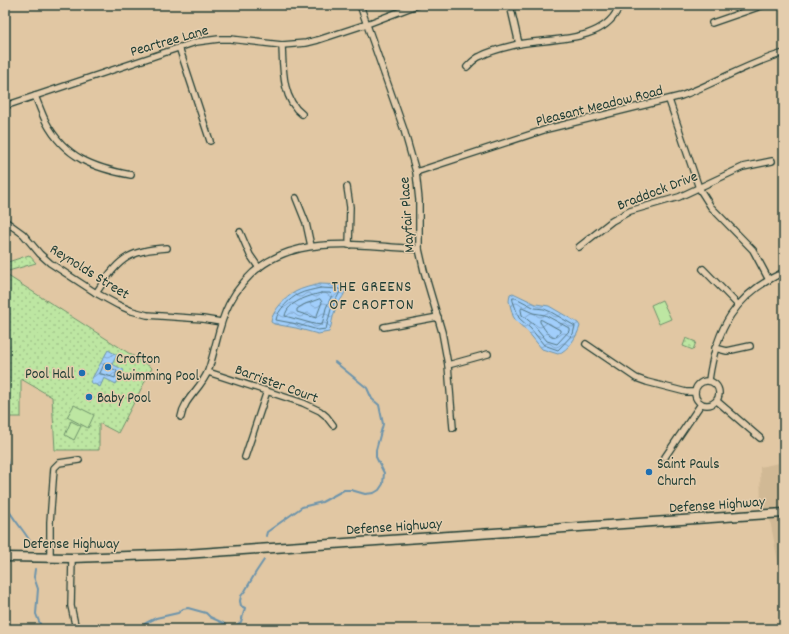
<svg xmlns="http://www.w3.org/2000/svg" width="789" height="634" viewBox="0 0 789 634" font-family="Dekko,sans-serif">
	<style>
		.built { fill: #d1b995 }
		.park { fill: url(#park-dots); stroke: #6e926b }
		.pitch { fill: #bde6a2; stroke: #6e926b }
		.water { fill: url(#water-waves); stroke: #6d94ab }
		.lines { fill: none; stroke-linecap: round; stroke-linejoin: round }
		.shore { stroke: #537784; stroke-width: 1 }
		.stream { stroke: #6d94ab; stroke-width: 2 }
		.minor-casing { stroke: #1f3d34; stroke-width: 8 }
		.secondary-casing { stroke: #1f3d34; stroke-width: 11 }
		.minor { stroke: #e4cdad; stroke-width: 5.5 }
		.secondary { stroke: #e4cdad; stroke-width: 8 }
		.poi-dot { fill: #1f6fb2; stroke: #e4cdad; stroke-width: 1.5 }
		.labels { text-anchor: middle; stroke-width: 3; stroke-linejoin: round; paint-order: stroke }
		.street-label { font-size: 15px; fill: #1f3d34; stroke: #e4cdad }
		.poi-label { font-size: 15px; fill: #1f3d34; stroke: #e4cdad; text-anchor: start }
		.neighbourhood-label { font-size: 16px; letter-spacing: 1px; fill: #1f3d34; stroke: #e4cdad }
	</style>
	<defs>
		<pattern id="park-dots" width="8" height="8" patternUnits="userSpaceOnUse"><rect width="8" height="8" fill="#bde6a2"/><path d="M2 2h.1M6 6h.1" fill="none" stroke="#a2c68c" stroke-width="1.8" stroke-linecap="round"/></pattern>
		<pattern id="water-waves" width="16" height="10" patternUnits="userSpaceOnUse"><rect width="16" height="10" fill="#a1cefb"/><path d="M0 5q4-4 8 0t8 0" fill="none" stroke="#83a8cc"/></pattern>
	</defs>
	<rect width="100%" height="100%" fill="#e1c7a3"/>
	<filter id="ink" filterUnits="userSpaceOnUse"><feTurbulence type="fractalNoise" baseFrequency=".025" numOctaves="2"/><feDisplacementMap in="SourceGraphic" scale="8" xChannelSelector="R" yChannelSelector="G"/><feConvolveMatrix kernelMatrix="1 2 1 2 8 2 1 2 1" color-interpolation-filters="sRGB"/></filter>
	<g filter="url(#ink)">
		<!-- built -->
		<polygon class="built" points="784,462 784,593 770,520 761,508 760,467"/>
		<!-- park -->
		<g class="park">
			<polygon points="29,255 36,263 5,272 5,263"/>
			<polygon points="5,274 152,368 118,433 99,423 99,450 55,450 52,397 21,379 21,417 5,417"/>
			<polygon points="686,338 696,342 693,350 683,346"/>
		</g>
		<!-- pitch -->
		<g class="pitch">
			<polygon points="662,300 671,319 659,324 651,305"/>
			<polygon points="74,405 94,415 88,428 67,417"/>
			<polygon points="71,421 81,426 74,440 65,435"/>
		</g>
		<!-- water -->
		<g class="water">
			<path d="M 320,284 L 343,285 L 346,288 C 345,296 338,302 335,310 C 332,318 332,325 329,332 L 318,334 L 296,328 L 274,324 L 271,322 C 272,311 286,297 295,292 C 302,288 312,286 320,284 Z"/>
			<path d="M 513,293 L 536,304 L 549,306 L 578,323 L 580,326 C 577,337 568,350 558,354 L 542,349 L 528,332 L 516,321 L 513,316 L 509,301 L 510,294 Z"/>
			<polygon points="108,350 117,355 112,364 124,370 116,384 104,378 100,387 90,382"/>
		</g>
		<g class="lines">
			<!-- shore -->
			<g class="shore">
				<path d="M 320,288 L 339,289 L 341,290 L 331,309 L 326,329 L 318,330 L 297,324 L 276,320 C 277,311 290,298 299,294 C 305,291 313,290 320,288 Z"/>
				<path d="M 321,293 L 330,293 L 332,295 L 326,308 L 322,325 L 314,324 L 285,316 C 287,302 309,296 321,293 Z"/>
				<polygon points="513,298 516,298 535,308 544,309 551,312 575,326 573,334 558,350 544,345 531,329 519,318 513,301"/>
				<polygon points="320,299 322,302 316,318 297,312 297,309 303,305"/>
				<polygon points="522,308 533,313 545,315 569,328 569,331 557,344 547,341 534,325 522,315 521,310"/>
				<path d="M 542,320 L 560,330 L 560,332 L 556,337 C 548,337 544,328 540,322 L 540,320 Z"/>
				<polygon points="105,363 107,363 110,367 117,371 115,378 106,375 100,374"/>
			</g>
			<!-- stream -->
			<g class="stream">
				<path d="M 5,453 C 9,467 11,476 5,490"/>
				<path d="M 5,504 C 13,520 26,532 34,548"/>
				<polyline points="266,536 267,532 302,507 322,502 344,490 351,490 365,494 374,493 379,490 383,484 384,473 376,457 376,450 383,424 379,405 372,399 367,388 335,362"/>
				<polyline points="35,569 34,577 38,589 36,614 42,629"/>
				<polyline points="137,629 146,623 156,618 178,613 183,609 188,608 206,613 210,617 223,623 230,629"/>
				<polyline points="231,629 241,622 245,608 241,606 240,601 241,596 245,591 256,572 264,560"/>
				<polyline points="253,629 260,627 267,629"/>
			</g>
			<defs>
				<g id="minor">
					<polyline points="360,5 404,130 416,172 419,200 419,249 424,271 442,332 448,365 453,428"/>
					<polyline points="510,5 519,44"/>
					<polyline points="712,23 764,5"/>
					<path d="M 282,45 C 283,68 282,99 302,114"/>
					<polyline points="179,47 210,141"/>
					<path d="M 467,67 C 471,63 475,58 481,56 C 492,50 507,47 519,44 C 551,38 602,43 618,9"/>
					<path d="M 35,96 C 39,105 42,114 46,122 C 65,158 94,168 131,175"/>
					<polyline points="669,100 699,188 711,207 753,250 769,280"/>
					<polyline points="5,106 196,42 219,39 230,39 282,45 306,43 318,40 367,24 417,5"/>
					<path d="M 416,172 L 547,129 L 681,96 C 716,83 748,63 784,53"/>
					<polyline points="347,187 350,207 349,245"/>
					<polyline points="296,198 306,223 311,246"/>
					<polyline points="5,221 23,234 40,254 50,263 96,293 118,305 132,311 147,315 203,319 221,322"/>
					<polyline points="240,232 250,255 259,268"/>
					<polyline points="579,247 612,221 630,211 679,197 743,167 772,161"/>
					<polyline points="703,269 738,305"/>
					<path d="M 96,293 C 118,261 126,250 167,248"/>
					<polyline points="384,327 438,317"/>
					<polyline points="586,344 636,378 647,382 686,392 695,392"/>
					<polyline points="715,348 727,351 750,346"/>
					<polyline points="448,365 488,354"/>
					<polyline points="208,372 303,403 320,411 326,416 333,425"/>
					<path d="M 709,380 C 716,329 735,294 784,272"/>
					<circle cx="707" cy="393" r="12"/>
					<polyline points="717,401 760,438"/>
					<path d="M 181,417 C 184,398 201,389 208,371 C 216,349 218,325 229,304 C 269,228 348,245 419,249"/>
					<polyline points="245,457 267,391"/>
					<polyline points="665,457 701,404"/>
					<polyline points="50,558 50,522 54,468 59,463 79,460"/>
					<polyline points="72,558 71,606 76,629"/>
				</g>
				<polyline id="secondary" points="5,557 72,558 185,554 784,513"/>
			</defs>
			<!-- minor casing -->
			<use href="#minor" class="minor-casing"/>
			<!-- secondary casing -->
			<use href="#secondary" class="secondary-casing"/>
			<!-- minor -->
			<use href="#minor" class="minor"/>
			<!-- secondary -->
			<use href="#secondary" class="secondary"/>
		</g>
	</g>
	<!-- markers -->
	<g class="poi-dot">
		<circle cx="108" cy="367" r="4"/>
		<circle cx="82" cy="373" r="4"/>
		<circle cx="89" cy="397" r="4"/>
		<circle cx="649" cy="472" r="4"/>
	</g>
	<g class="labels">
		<!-- street labels -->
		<g class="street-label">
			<text transform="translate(169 40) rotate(-16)" y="5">Peartree Lane</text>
			<text transform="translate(599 105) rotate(-14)" y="5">Pleasant Meadow Road</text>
			<text transform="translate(657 190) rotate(-21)" y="5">Braddock Drive</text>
			<text transform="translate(406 215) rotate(-94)" y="5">Mayfair Place</text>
			<text transform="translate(90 271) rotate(32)" y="5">Reynolds Street</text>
			<text transform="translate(277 383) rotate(20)" y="5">Barrister Court</text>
			<text transform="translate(717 504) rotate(-4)" y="5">Defense Highway</text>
			<text transform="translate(394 526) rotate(-4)" y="5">Defense Highway</text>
			<text x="71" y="548">Defense Highway</text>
		</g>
		<!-- poi labels -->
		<g class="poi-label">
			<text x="116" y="363">Crofton<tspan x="116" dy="17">Swimming Pool</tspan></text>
			<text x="74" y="378" text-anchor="end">Pool Hall</text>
			<text x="97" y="402">Baby Pool</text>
			<text x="657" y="468">Saint Pauls<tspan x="657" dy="17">Church</tspan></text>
		</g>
		<!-- neighbourhood labels -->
		<g class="neighbourhood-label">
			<text x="372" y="291">THE GREENS<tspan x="372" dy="18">OF CROFTON</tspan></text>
		</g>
	</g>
	<!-- margin -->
	<rect width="789" height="634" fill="none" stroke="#e4cdad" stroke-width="20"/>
	<rect x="10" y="10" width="769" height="614" fill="none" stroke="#1f3d34" stroke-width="1.5" filter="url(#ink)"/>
</svg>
